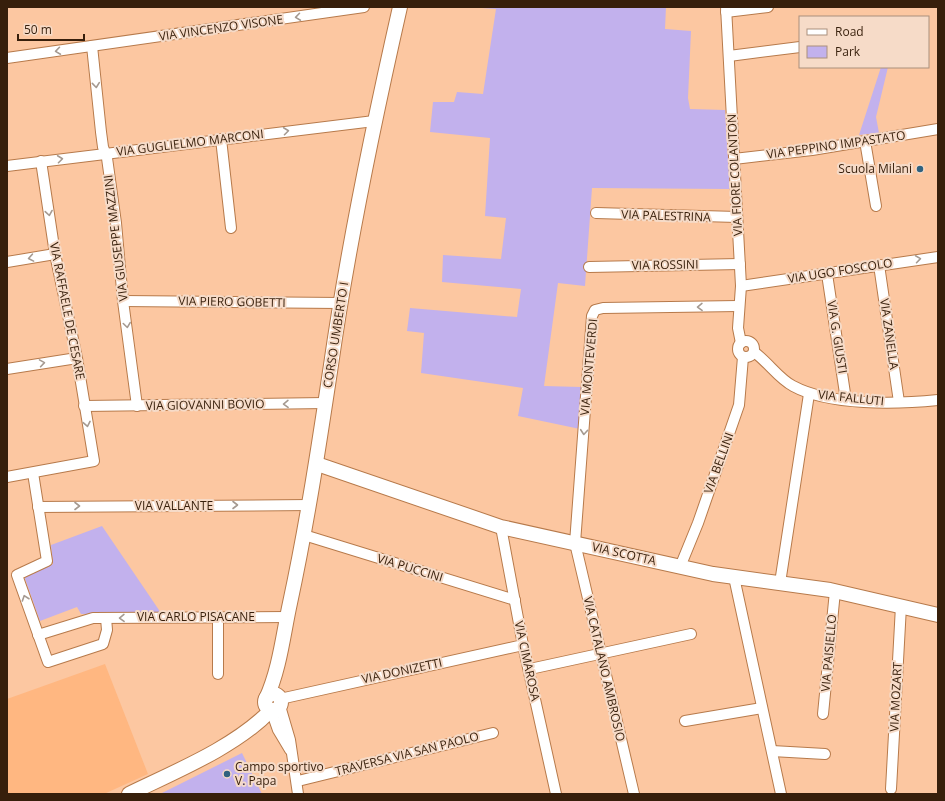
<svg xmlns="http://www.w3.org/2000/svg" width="945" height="801" viewBox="0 0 945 801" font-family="'Open Sans',sans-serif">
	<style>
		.built { fill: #ffb781 }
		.green { fill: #c2b1ed }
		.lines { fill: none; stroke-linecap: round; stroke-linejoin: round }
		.street-casing { stroke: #b77a4b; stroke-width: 12 }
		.secondary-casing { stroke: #b77a4b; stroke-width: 16 }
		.street { stroke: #fff; stroke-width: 10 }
		.secondary { stroke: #fff; stroke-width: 14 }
		.oneway { stroke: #a59a91 }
		.poi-dot { fill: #30627f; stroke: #f6dbc8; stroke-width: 1.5 }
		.labels { text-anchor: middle; stroke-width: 4; stroke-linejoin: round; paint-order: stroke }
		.street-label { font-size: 12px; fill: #371f0b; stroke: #f6dbc8 }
		.poi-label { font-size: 12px; fill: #371f0b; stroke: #f6dbc8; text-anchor: end }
	</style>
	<rect width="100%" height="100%" fill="#fcc7a1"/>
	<!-- built -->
	<polygon class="built" points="105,664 148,774 104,794 7,794 7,699"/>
	<!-- green -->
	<g class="green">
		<polygon points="468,7 666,7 665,29 691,31 688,98 690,109 725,110 730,189 592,188 585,286 558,283 544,386 581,387 580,429 518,416 523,388 421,373 424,333 407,331 410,308 517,317 521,289 442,282 443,255 501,259 506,218 485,216 490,138 430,132 433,102 454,102 457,92 483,94 496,9"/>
		<polygon points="881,67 888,67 876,117 879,133 859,135"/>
		<polygon points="102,526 161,613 81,614 77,607 40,621 24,576 53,564 51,545"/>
		<polygon points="242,753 262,794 160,794"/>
	</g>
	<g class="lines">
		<defs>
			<g id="street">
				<polyline points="726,7 741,286 738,328 741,343"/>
				<polyline points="726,12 768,7"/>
				<polyline points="92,46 101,132 103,147 107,158 116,223 123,301 137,406"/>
				<polyline points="729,56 800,47"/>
				<polyline points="7,58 364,7"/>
				<polyline points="221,139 231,228"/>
				<polyline points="865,141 876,206"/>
				<polyline points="734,159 812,150 938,129"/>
				<polyline points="7,166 374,121"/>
				<polyline points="596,213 737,217"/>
				<polyline points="7,262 55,254"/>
				<polyline points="879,265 899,402"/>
				<polyline points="589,267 740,264"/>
				<polyline points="827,274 846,400"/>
				<polyline points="741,286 938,257"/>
				<polyline points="123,301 340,303"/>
				<circle cx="746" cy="349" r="8"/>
				<path d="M 754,352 C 768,362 779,379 793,386 C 830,406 897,404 938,400"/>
				<polyline points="7,369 77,358"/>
				<polyline points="84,406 325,403"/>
				<polyline points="33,473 47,561 17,575 48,662 103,644 107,630 106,618"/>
				<polyline points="7,477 94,461 77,358 55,254 41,161"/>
				<polyline points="38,507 310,505"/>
				<polyline points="501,527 523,645 556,794"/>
				<polyline points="304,535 515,600"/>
				<polyline points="680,567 698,523 739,405 743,357"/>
				<polyline points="734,577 781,794"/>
				<polyline points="780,583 809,394"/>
				<polyline points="218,617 218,674"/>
				<polyline points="38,635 93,618 287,617"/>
				<polyline points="530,669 691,634"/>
				<polyline points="280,699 523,645"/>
				<polyline points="280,706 290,740 298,794"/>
				<polyline points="271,710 278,730 290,750"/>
				<polyline points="823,714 835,591"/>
				<polyline points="685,721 762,708"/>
				<polyline points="772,751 825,754"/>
				<polyline points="298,781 493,733"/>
				<polyline points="891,789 901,606"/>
				<polyline points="634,794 575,543 592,316 595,310 603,308 738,306"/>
			</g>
			<g id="secondary">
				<polyline points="317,464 501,527 713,574 830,590 938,615"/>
				<circle cx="273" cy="702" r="8"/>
				<path d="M 266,699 C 280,668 283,635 290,603 C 307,524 319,445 331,365 C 348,245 373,126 400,7"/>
				<path d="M 129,794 C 174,772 236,747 271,710"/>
			</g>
		</defs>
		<!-- street casing -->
		<use href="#street" class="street-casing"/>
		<!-- secondary casing -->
		<use href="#secondary" class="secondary-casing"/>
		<!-- street -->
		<use href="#street" class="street"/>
		<!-- secondary -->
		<use href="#secondary" class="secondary"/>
	</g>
	<!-- one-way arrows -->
	<defs><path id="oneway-chevron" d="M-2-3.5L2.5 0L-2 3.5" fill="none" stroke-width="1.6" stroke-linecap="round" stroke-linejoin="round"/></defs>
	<g class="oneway">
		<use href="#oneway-chevron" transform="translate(298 17) rotate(172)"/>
		<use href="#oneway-chevron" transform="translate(58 51) rotate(172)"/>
		<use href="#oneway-chevron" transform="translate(96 85) rotate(84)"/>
		<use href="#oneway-chevron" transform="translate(286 131) rotate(-7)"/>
		<use href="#oneway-chevron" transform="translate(60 159) rotate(-7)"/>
		<use href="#oneway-chevron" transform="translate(49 213) rotate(81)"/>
		<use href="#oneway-chevron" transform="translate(31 258) rotate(170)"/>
		<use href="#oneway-chevron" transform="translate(918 259) rotate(-8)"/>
		<use href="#oneway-chevron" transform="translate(700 307) rotate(179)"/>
		<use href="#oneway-chevron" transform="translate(127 325) rotate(82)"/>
		<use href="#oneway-chevron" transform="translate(42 363) rotate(-9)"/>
		<use href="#oneway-chevron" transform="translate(286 404) rotate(179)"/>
		<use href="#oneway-chevron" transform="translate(87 424) rotate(79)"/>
		<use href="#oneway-chevron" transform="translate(584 432) rotate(95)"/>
		<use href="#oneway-chevron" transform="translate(235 505)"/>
		<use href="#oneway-chevron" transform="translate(77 506)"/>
		<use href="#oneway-chevron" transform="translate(25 598) rotate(-109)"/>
		<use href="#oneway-chevron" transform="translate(122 618) rotate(179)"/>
	</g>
	<!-- markers -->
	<g class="poi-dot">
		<circle cx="920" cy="169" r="4"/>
		<circle cx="227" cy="774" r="4"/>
	</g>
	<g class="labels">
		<!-- street labels -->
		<g class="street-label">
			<text transform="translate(221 28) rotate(-8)" y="4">VIA VINCENZO VISONE</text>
			<text transform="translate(190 143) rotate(-7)" y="4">VIA GUGLIELMO MARCONI</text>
			<text transform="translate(836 145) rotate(-8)" y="4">VIA PEPPINO IMPASTATO</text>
			<text transform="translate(735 175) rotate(-93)" y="4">VIA FIORE COLANTON</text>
			<text transform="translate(666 216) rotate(2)" y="4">VIA PALESTRINA</text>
			<text transform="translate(116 238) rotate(-97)" y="4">VIA GIUSEPPE MAZZINI</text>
			<text transform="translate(665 265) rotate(-1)" y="4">VIA ROSSINI</text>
			<text transform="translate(840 271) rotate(-9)" y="4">VIA UGO FOSCOLO</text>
			<text transform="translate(232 302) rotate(1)" y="4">VIA PIERO GOBETTI</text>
			<text transform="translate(67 311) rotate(79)" y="4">VIA RAFFAELE DE CESARE</text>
			<text transform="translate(889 334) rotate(82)" y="4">VIA ZANELLA</text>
			<text transform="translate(336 335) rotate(-81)" y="4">CORSO UMBERTO I</text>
			<text transform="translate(837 337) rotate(81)" y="4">VIA G. GIUSTI</text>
			<text transform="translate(589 367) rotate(-85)" y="4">VIA MONTEVERDI</text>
			<text transform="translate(851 398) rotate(6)" y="4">VIA FALLUTI</text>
			<text transform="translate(205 405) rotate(-1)" y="4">VIA GIOVANNI BOVIO</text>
			<text transform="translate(719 463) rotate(-70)" y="4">VIA BELLINI</text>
			<text x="174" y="510">VIA VALLANTE</text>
			<text transform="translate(624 554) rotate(13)" y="4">VIA SCOTTA</text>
			<text transform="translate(410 568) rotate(17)" y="4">VIA PUCCINI</text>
			<text x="196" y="621">VIA CARLO PISACANE</text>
			<text transform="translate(829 653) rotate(-85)" y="4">VIA PAISIELLO</text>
			<text transform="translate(527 661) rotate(78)" y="4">VIA CIMAROSA</text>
			<text transform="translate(604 669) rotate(77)" y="4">VIA CATALANO AMBROSIO</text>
			<text transform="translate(402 671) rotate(-12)" y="4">VIA DONIZETTI</text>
			<text transform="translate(896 697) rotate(-87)" y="4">VIA MOZART</text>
			<text transform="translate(407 754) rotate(-14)" y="4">TRAVERSA VIA SAN PAOLO</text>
		</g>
		<!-- poi labels -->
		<g class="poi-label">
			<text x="912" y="173">Scuola Milani</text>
			<text x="235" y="771" text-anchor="start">Campo sportivo<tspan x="235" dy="14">V. Papa</tspan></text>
		</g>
	</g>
	<!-- border -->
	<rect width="945" height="801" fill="none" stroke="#371f0b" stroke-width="16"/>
	<!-- legend -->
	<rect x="799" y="16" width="130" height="52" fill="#f6dbc8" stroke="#aa907c"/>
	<rect x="807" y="29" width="20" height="6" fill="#ffffff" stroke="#aa907c"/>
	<text x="835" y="36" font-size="12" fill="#371f0b">Road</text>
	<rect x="807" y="46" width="20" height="12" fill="#c2b1ed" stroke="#aa907c"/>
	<text x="835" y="56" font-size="12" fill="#371f0b">Park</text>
	<!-- scale -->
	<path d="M18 34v6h66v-6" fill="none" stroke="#371f0b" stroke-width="2"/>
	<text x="24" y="34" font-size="12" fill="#371f0b" stroke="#f6dbc8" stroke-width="3" paint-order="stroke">50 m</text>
</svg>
